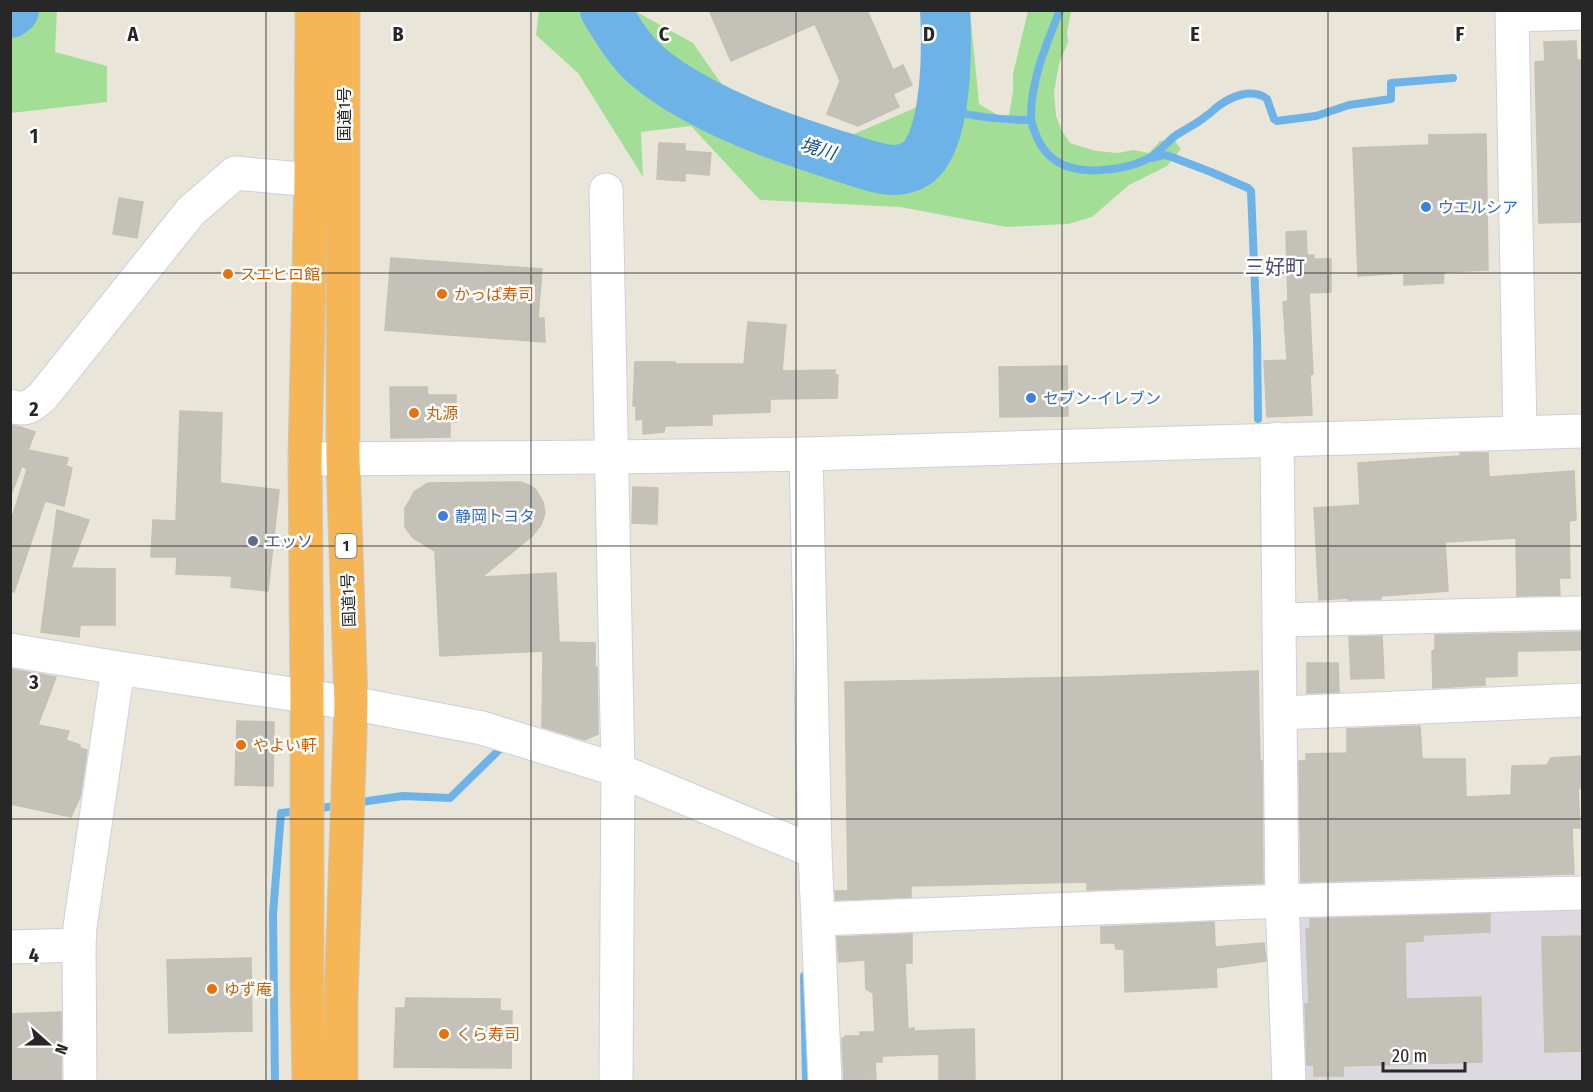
<svg xmlns="http://www.w3.org/2000/svg" width="1593" height="1092" viewBox="0 0 1593 1092" font-family="'Fira Sans Condensed','Noto Sans JP',sans-serif">
	<style>
		.industrial { fill: #ddd9e1 }
		.green { fill: #a3de96 }
		.lines { fill: none; stroke-linecap: round; stroke-linejoin: round }
		.stream { stroke: #6eb3e8; stroke-width: 8 }
		.river { stroke: #6eb3e8; stroke-width: 50 }
		.building { fill: #c4c1b8; stroke: #c4c0b2; stroke-width: 1.5 }
		.minor-casing { stroke: #cecedf; stroke-width: 35 }
		.highway-casing { stroke: #c7c7c7; stroke-width: 35 }
		.minor { stroke: #fff; stroke-width: 33 }
		.highway { stroke: #f6b656; stroke-width: 33 }
		.grid { fill: none; stroke: #272727; stroke-width: 1.5; stroke-opacity: 0.55 }
		.shop-dot { fill: #3f7fe0; stroke: #fff; stroke-width: 2 }
		.food-dot { fill: #e8710a; stroke: #fff; stroke-width: 2 }
		.service-dot { fill: #5c6f8a; stroke: #fff; stroke-width: 2 }
		.labels { text-anchor: middle; stroke-width: 5; stroke-linejoin: round; paint-order: stroke }
		.shield { fill: #fff; stroke: #686868; stroke-width: 1.5 }
		.shield-label { font-size: 15px; font-weight: bold; fill: #272727 }
		.street-label { font-size: 16px; fill: #272727; stroke: #fff }
		.shop-label { font-size: 16px; fill: #366cbe; stroke: #fff; text-anchor: start }
		.food-label { font-size: 16px; fill: #c56008; stroke: #fff; text-anchor: start }
		.service-label { font-size: 16px; fill: #4e5e75; stroke: #fff; text-anchor: start }
		.water-label { font-size: 18px; font-style: italic; fill: #134f8e; stroke: #fff }
		.quarter-label { font-size: 20px; fill: #4a4a74; stroke: #fff }
		.grid-label { font-size: 20px; text-anchor: middle; font-weight: bold; fill: #272727; stroke: #fff; stroke-width: 5; stroke-linejoin: round; paint-order: stroke }
	</style>
	<rect width="100%" height="100%" fill="#e9e5d8"/>
	<!-- industrial -->
	<polygon class="industrial" points="1582,900 1582,1081 1298,1081 1299,908"/>
	<!-- green -->
	<g class="green">
		<polygon points="10,11 57,11 55,52 107,66 107,102 11,113"/>
		<polygon points="539,11 635,11 693,43 734,102 854,134 922,105 927,87 941,12 950,11 970,11 979,104 1008,121 1013,92 1013,74 1028,11 1071,11 1067,32 1068,42 1059,64 1054,92 1056,116 1062,131 1070,143 1096,151 1118,153 1133,150 1149,153 1160,141 1174,140 1181,149 1167,166 1129,185 1092,217 1068,224 1007,227 900,207 760,200 691,126 641,132 643,177 578,73 536,35"/>
	</g>
	<g class="lines">
		<!-- stream -->
		<g class="stream">
			<path d="M 941,108 C 971,117 1000,120 1031,120 C 1030,82 1046,45 1060,10"/>
			<path d="M 1031,120 C 1034,131 1039,145 1047,153 C 1069,179 1125,172 1151,157 C 1160,152 1167,142 1175,136 C 1185,129 1197,124 1206,116 C 1210,114 1213,110 1217,107 C 1230,97 1252,87 1267,99 L 1274,119 L 1277,121 L 1316,116 L 1349,105 L 1391,99 L 1391,83 L 1453,78"/>
			<polyline points="1151,158 1163,155 1169,156 1211,172 1248,188 1251,191 1257,335 1258,419"/>
			<polyline points="354,803 403,796 450,798 502,747 506,748"/>
			<polyline points="313,809 342,805"/>
			<polyline points="804,976 806,1082"/>
			<polyline points="275,1082 273,914 281,813 300,811"/>
		</g>
		<!-- river -->
		<g class="river">
			<path d="M 605,10 C 617,29 629,50 646,65 C 660,77 678,89 695,98 C 741,124 792,141 842,157 C 859,162 878,170 895,170 C 903,170 911,167 917,163 C 948,141 947,46 945,10"/>
			<polyline points="10,13 14,10"/>
		</g>
	</g>
	<!-- building -->
	<g class="building">
		<polygon points="709,10 867,10 893,70 903,65 912,85 893,94 899,107 858,126 827,114 840,81 815,24 731,61"/>
		<polygon points="1576,41 1577,60 1582,60 1582,222 1539,223 1535,62 1545,61 1544,42"/>
		<polygon points="1486,134 1488,270 1444,272 1443,283 1404,285 1404,273 1358,276 1353,148 1429,145 1429,135"/>
		<polygon points="659,143 685,144 685,151 711,153 709,175 685,173 685,181 657,179"/>
		<polygon points="119,198 143,202 137,238 113,234"/>
		<polygon points="1306,231 1307,255 1314,255 1314,259 1331,259 1331,292 1309,293 1313,374 1310,375 1312,415 1267,417 1264,361 1287,360 1283,302 1288,301 1286,232"/>
		<polygon points="391,258 542,269 538,318 544,318 545,342 385,330"/>
		<polygon points="748,322 786,325 782,371 835,370 835,375 838,375 837,398 770,399 770,412 712,414 712,425 665,426 664,432 643,434 643,419 636,420 636,406 633,406 635,362 675,362 675,364 744,364"/>
		<polygon points="1067,366 1068,416 1000,417 999,367"/>
		<polygon points="390,387 427,387 428,395 456,395 456,422 450,422 450,437 391,438"/>
		<polygon points="180,411 222,413 220,483 279,490 268,591 231,587 232,576 176,574 177,557 151,557 153,520 176,521"/>
		<polygon points="10,425 20,427 35,432 28,450 68,458 66,466 72,468 64,506 45,501 14,592 10,591 10,525 27,469 22,466 12,492 10,492"/>
		<polygon points="1460,453 1488,453 1489,477 1574,471 1576,520 1569,521 1570,578 1559,578 1560,595 1517,596 1516,538 1445,542 1448,591 1381,596 1381,599 1348,600 1348,598 1319,600 1314,508 1360,505 1358,463 1460,456"/>
		<polygon points="520,482 531,486 536,490 543,502 545,513 541,525 532,536 482,577 556,573 559,642 595,643 595,667 597,667 598,734 585,740 542,727 543,651 440,656 435,551 413,538 405,527 405,508 410,500 414,492 428,483"/>
		<polygon points="633,487 658,488 657,524 632,523"/>
		<polygon points="57,510 89,520 71,568 115,569 115,625 80,625 79,637 41,632"/>
		<polygon points="1582,632 1582,650 1517,651 1517,676 1485,677 1485,685 1433,688 1432,651 1435,650 1435,635"/>
		<polygon points="1382,636 1384,678 1351,679 1349,637"/>
		<polygon points="1307,663 1338,663 1339,692 1307,693"/>
		<polygon points="10,669 56,677 38,725 69,731 66,740 80,745 80,748 87,750 80,797 71,817 10,804"/>
		<polygon points="1258,671 1260,761 1262,761 1263,883 1087,890 1087,882 911,886 911,897 836,900 835,891 848,891 845,682 1090,677"/>
		<polygon points="237,721 274,722 273,786 235,785"/>
		<polygon points="1420,726 1422,759 1465,759 1466,797 1511,795 1512,766 1547,765 1551,758 1582,756 1582,788 1578,788 1580,828 1572,828 1574,874 1301,882 1299,761 1306,761 1306,754 1347,753 1347,729"/>
		<polygon points="1490,914 1490,932 1423,935 1423,941 1405,942 1406,999 1481,997 1482,1062 1343,1066 1343,1076 1314,1076 1314,1065 1307,1065 1305,1004 1309,1004 1306,929 1310,929 1310,919"/>
		<polygon points="1214,922 1215,947 1264,943 1266,960 1266,961 1216,968 1217,987 1125,992 1124,949 1116,949 1115,943 1101,943 1101,927"/>
		<polygon points="912,934 912,963 905,963 908,1029 914,1028 914,1031 974,1029 975,1079 939,1080 939,1054 882,1056 882,1062 875,1062 876,1079 866,1079 866,1082 844,1082 842,1038 845,1038 845,1036 860,1036 860,1032 875,1032 873,993 866,989 865,960 839,962 837,937"/>
		<polygon points="1582,936 1582,1051 1545,1052 1542,937"/>
		<polygon points="251,958 252,1031 169,1033 167,960"/>
		<polygon points="406,998 500,999 500,1011 512,1011 511,1068 394,1067 396,1008 405,1008"/>
		<polygon points="61,1012 61,1082 12,1082 10,1014"/>
	</g>
	<g class="lines">
		<defs>
			<g id="minor">
				<polyline points="606,190 618,770 616,1082"/>
				<path d="M 10,406 C 27,411 32,406 43,396 L 191,211 L 235,173 L 311,180"/>
				<polyline points="1520,433 1512,15 1582,13"/>
				<polyline points="1277,439 1282,901 1289,1082"/>
				<polyline points="806,454 815,852 825,1082"/>
				<polyline points="305,459 611,457 806,454 1582,431"/>
				<polyline points="1279,620 1582,613"/>
				<polyline points="10,650 118,668 351,703 482,728 618,770 815,852"/>
				<polyline points="1280,713 1582,700"/>
				<polyline points="819,919 1282,901 1582,893"/>
				<polyline points="10,947 79,945"/>
				<polyline points="80,1082 79,945 80,927 118,668"/>
			</g>
			<g id="highway">
				<polyline points="309,1082 307,986 307,697 305,459 311,180 312,10"/>
				<polyline points="341,1082 341,999 351,703 343,458 343,10"/>
			</g>
		</defs>
		<!-- minor casing -->
		<use href="#minor" class="minor-casing"/>
		<!-- highway casing -->
		<use href="#highway" class="highway-casing"/>
		<!-- minor -->
		<use href="#minor" class="minor"/>
		<!-- highway -->
		<use href="#highway" class="highway"/>
	</g>
	<!-- grid -->
	<path class="grid" d="M 266,10 L 266,1082M 531,10 L 531,1082M 796,10 L 796,1082M 1062,10 L 1062,1082M 1328,10 L 1328,1082M 10,273 L 1582,273M 10,546 L 1582,546M 10,819 L 1582,819"/>
	<!-- markers -->
	<g class="shop-dot">
		<circle cx="1426" cy="207" r="6"/>
		<circle cx="1031" cy="398" r="6"/>
		<circle cx="443" cy="516" r="6"/>
	</g>
	<g class="food-dot">
		<circle cx="228" cy="274" r="6"/>
		<circle cx="442" cy="294" r="6"/>
		<circle cx="414" cy="413" r="6"/>
		<circle cx="241" cy="745" r="6"/>
		<circle cx="212" cy="989" r="6"/>
		<circle cx="444" cy="1034" r="6"/>
	</g>
	<circle class="service-dot" cx="253" cy="541" r="6"/>
	<g class="labels">
		<!-- shield labels -->
		<rect class="shield" x="335.5" y="534" width="21" height="24" rx="4.5"/>
		<g class="shield-label">
			<text x="346" y="551">1</text>
		</g>
		<!-- street labels -->
		<g class="street-label">
			<text transform="translate(344 114) rotate(-90)" y="6">国道1号</text>
			<text transform="translate(348 600) rotate(-92)" y="6">国道1号</text>
		</g>
		<!-- shop labels -->
		<g class="shop-label">
			<text x="1438" y="213">ウエルシア</text>
			<text x="1043" y="404">セブン-イレブン</text>
			<text x="455" y="522">静岡トヨタ</text>
		</g>
		<!-- food labels -->
		<g class="food-label">
			<text x="240" y="280">スエヒロ館</text>
			<text x="454" y="300">かっぱ寿司</text>
			<text x="426" y="419">丸源</text>
			<text x="253" y="751">やよい軒</text>
			<text x="224" y="995">ゆず庵</text>
			<text x="456" y="1040">くら寿司</text>
		</g>
		<!-- service labels -->
		<g class="service-label">
			<text x="265" y="547">エッソ</text>
		</g>
		<!-- water labels -->
		<g class="water-label">
			<text transform="translate(818 149) rotate(16)" y="6">境川</text>
		</g>
		<!-- quarter labels -->
		<g class="quarter-label">
			<text x="1275" y="274">三好町</text>
		</g>
	</g>
	<g class="grid-label">
		<text x="133" y="41">A</text>
		<text x="398" y="41">B</text>
		<text x="664" y="41">C</text>
		<text x="929" y="41">D</text>
		<text x="1195" y="41">E</text>
		<text x="1460" y="41">F</text>
		<text x="34" y="143">1</text>
		<text x="34" y="416">2</text>
		<text x="34" y="689">3</text>
		<text x="34" y="962">4</text>
	</g>
	<!-- border -->
	<rect width="1593" height="1092" fill="none" stroke="#272727" stroke-width="24"/>
	<!-- north arrow -->
	<g transform="translate(48 1044) rotate(111)" stroke="#ffffff" stroke-width="4.5" paint-order="stroke">
	<path d="M0-4.5L10 22L0 15L-10 22Z" fill="#272727"/>
	<text y="-9" font-size="16" font-weight="bold" text-anchor="middle" fill="#272727">N</text>
	</g>
	<!-- scale -->
	<path d="M1383 1062v9h82v-9" fill="none" stroke="#272727" stroke-width="3"/>
	<text x="1392" y="1062" font-size="18" fill="#272727" stroke="#ffffff" stroke-width="4.5" paint-order="stroke">20 m</text>
</svg>
